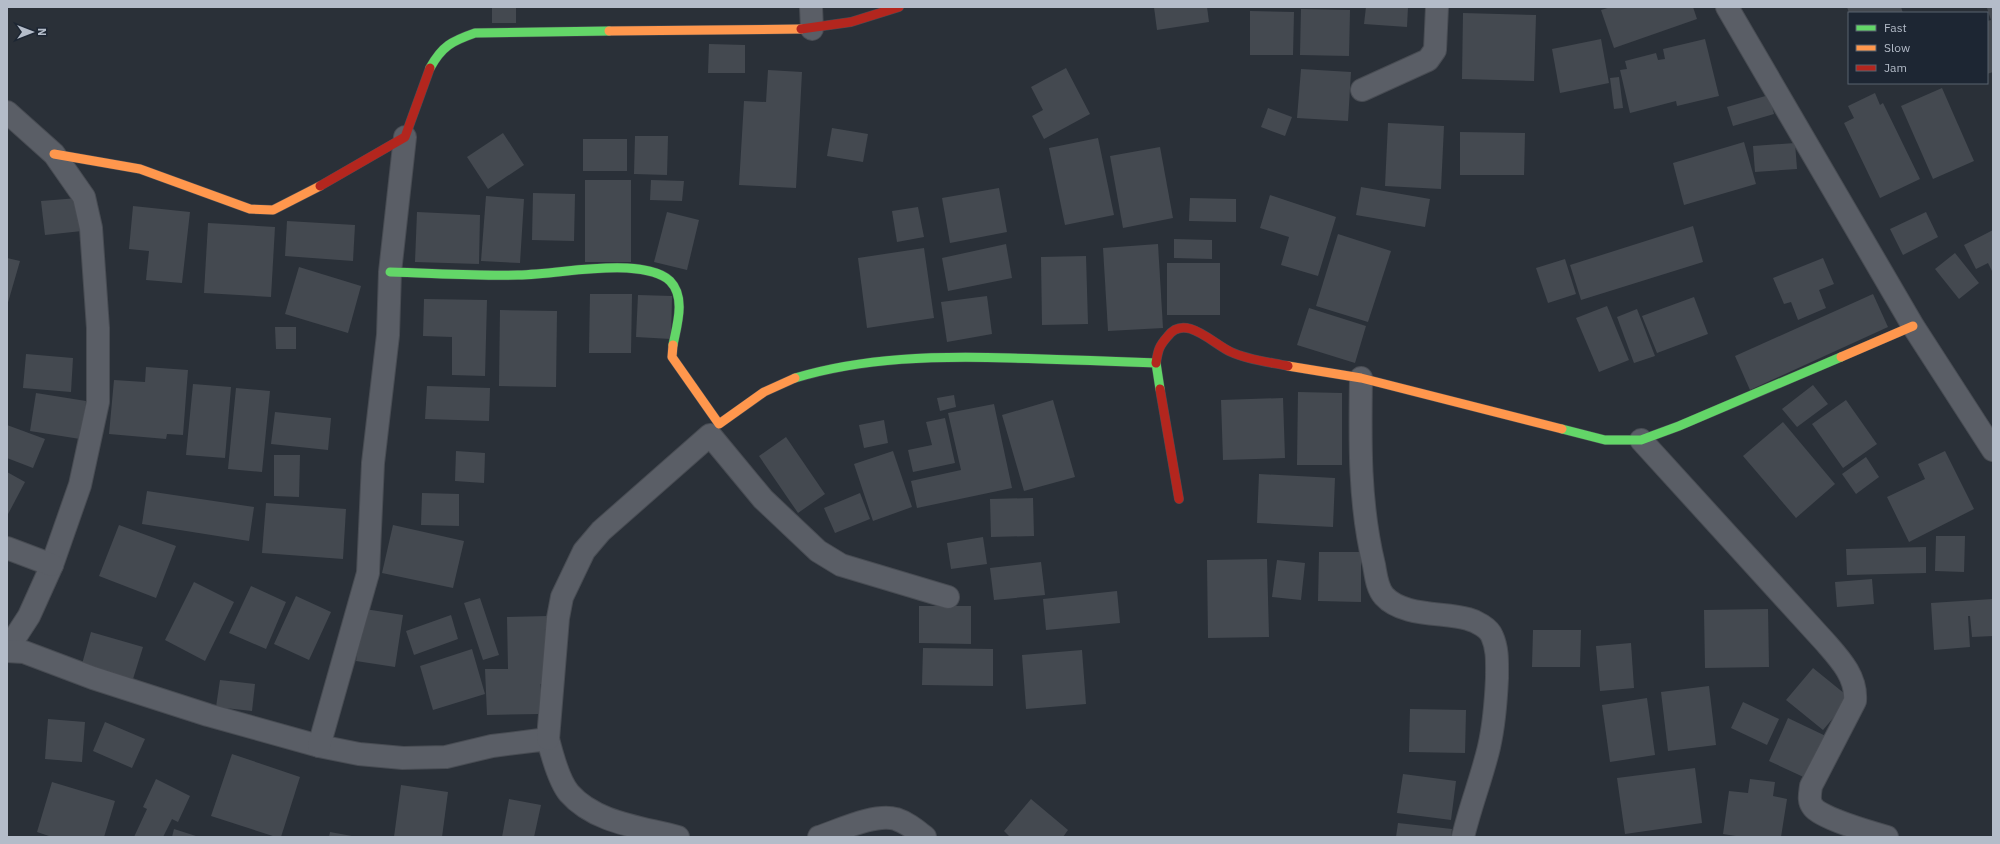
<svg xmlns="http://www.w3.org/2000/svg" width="2000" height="844" viewBox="0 0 2000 844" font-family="'IBM Plex Sans',sans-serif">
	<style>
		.building { fill: #444950 }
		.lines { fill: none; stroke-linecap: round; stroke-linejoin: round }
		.street-casing { stroke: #484c53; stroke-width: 24 }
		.fast-casing { stroke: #484c53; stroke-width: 10 }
		.slow-casing { stroke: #484c53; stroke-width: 10 }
		.jam-casing { stroke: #484c53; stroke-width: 10 }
		.street { stroke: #5a5e66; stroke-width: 22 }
		.fast { stroke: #63d668; stroke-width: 9 }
		.slow { stroke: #ff974d; stroke-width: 9 }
		.jam { stroke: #b3261e; stroke-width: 9 }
	</style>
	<rect width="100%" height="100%" fill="#2a3038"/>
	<!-- building -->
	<g class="building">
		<rect x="492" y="7" width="24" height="16"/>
		<polygon points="1154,7 1207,7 1209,22 1157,30"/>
		<polygon points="1366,7 1408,7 1407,27 1364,24"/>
		<polygon points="1611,7 1693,7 1697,19 1614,48 1601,10"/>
		<polygon points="1847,7 1901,7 1903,13 1849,13"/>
		<polygon points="1990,7 1993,7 1993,72 1987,74 1987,21 1991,20 1987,8"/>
		<polygon points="1301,9 1350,10 1349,56 1300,55"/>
		<polygon points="1250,11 1294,12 1293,55 1250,55"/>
		<polygon points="1463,13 1536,15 1534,81 1462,79"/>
		<polygon points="1601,39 1609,83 1560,93 1552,49"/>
		<polygon points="1705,39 1719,96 1677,106 1676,101 1630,113 1620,70 1627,69 1625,61 1656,53 1658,60 1665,59 1663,49"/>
		<polygon points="709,44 745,45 745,73 708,73"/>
		<polygon points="1066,68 1090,114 1044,139 1032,116 1043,110 1031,87"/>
		<polygon points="1301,69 1351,72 1348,121 1297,118"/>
		<polygon points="768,70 802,72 796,188 739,185 744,101 766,102"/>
		<polygon points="1619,77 1623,108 1614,109 1610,78"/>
		<polygon points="1942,88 1974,161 1933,179 1901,106"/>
		<polygon points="1875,93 1880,105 1883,103 1920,179 1880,198 1844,123 1854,118 1848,106"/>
		<polygon points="1769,95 1774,114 1733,126 1727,107"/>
		<polygon points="1268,108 1292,117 1285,136 1261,127"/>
		<polygon points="1388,123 1444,126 1441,189 1385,186"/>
		<polygon points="832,128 868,134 863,162 827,156"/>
		<polygon points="1460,132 1525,133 1524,175 1460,175"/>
		<polygon points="503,133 524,165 488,189 467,157"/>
		<polygon points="635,136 668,136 667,175 634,174"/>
		<polygon points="1098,138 1114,215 1065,225 1049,148"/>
		<rect x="583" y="139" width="44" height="32"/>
		<polygon points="1744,142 1756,184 1684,205 1673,163"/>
		<polygon points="1795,143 1797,169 1755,172 1753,146"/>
		<polygon points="1160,147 1173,218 1123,228 1110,156"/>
		<rect x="585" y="180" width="46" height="82"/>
		<polygon points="651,180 684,181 682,201 650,200"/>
		<polygon points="1361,187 1430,199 1425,227 1356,215"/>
		<polygon points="999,188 1007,232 950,243 942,198"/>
		<polygon points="533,193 575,194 574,241 532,240"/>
		<polygon points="1270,195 1336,217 1318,276 1281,265 1289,237 1260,228"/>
		<polygon points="486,196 524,199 520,263 481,261"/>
		<polygon points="78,198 82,231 45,235 41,201"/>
		<polygon points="1190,198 1236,199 1236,222 1189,221"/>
		<polygon points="133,206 190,212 182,283 146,280 149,251 129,249"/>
		<polygon points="918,207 924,237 897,242 892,211"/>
		<polygon points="417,212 480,215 479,264 415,262"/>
		<polygon points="667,212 699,220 687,270 654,262"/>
		<polygon points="1926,212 1938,237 1903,255 1890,229"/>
		<polygon points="287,221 355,225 353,261 285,256"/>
		<polygon points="208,223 275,227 271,297 204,293"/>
		<polygon points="1693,226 1703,262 1581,300 1570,265"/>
		<polygon points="1993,230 1993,273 1988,263 1976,269 1964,245"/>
		<polygon points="1338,234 1391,251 1368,322 1316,306"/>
		<polygon points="1174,239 1212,240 1212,259 1174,258"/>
		<polygon points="1006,244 1012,278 948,291 942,258"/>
		<polygon points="1158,244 1163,328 1108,331 1103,248"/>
		<polygon points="924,248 934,318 867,328 858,258"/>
		<polygon points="1955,253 1979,283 1959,299 1935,269"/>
		<polygon points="1086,256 1088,324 1042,325 1041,257"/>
		<polygon points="7,258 20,261 7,306"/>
		<polygon points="1823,258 1834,284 1819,290 1826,308 1798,320 1791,302 1784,304 1773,278"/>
		<polygon points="1565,259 1576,294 1548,303 1536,268"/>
		<rect x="1167" y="263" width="53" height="52"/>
		<polygon points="299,267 361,286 348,333 285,314"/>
		<polygon points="590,294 632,294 631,353 589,353"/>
		<polygon points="1873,294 1888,327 1750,390 1735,356"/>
		<polygon points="638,295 672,296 671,339 636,337"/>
		<polygon points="987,296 992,334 947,342 941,302"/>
		<polygon points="1694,297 1708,334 1657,353 1642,316"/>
		<polygon points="424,299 487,300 485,376 452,375 452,337 423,336"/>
		<polygon points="1607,306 1629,360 1599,372 1576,318"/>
		<polygon points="1309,308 1366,326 1355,363 1297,345"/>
		<polygon points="1637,309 1655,356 1634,363 1617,317"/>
		<polygon points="500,310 557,311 556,387 499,386"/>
		<polygon points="275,327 296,327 296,349 276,349"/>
		<polygon points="26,354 73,358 71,392 23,388"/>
		<polygon points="146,367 188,370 183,435 167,434 166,439 109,434 114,380 145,382"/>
		<polygon points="193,384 231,387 225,458 186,455"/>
		<polygon points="1813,385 1828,404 1797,427 1782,409"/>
		<polygon points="427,386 490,388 489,421 425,419"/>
		<polygon points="236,388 270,391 262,472 228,469"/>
		<polygon points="1298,392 1342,393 1342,465 1297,465"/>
		<polygon points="36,393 86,401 80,439 30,431"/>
		<polygon points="954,395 956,407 940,411 937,398"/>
		<polygon points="1283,398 1285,458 1223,460 1221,400"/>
		<polygon points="1053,400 1075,477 1024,491 1002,415"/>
		<polygon points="1846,400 1877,444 1843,468 1812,424"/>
		<polygon points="994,404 1012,488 917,508 911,481 961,470 948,413"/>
		<polygon points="275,412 331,418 328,450 271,444"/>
		<polygon points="945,418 955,463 913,472 908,450 932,445 926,422"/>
		<polygon points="884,420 888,443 864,448 859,425"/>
		<polygon points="1783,422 1835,484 1796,518 1743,456"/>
		<polygon points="7,425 45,439 33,468 7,458"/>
		<polygon points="786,437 825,494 798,513 759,456"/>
		<polygon points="456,451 485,453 484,483 455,481"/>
		<polygon points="893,451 912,507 873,521 854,464"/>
		<polygon points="1945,451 1974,509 1909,542 1887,497 1925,479 1918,464"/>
		<polygon points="274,455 300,455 299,497 274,496"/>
		<polygon points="1866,457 1879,477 1856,494 1842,474"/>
		<polygon points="7,472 25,482 7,516"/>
		<polygon points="1259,474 1335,478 1333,527 1257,523"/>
		<polygon points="147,491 254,507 249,541 142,524"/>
		<polygon points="422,493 459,494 459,526 421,525"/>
		<polygon points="860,493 870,519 835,533 824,508"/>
		<polygon points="1033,498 1034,536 991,537 990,499"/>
		<polygon points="266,503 346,509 343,559 262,553"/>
		<polygon points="119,525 176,546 156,598 99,576"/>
		<polygon points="393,525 464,541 453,588 382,573"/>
		<polygon points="1936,536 1965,536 1964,572 1935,571"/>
		<polygon points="983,537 987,564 951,569 947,543"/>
		<polygon points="1926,547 1926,573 1847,575 1846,549"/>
		<polygon points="1319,552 1361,552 1361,602 1318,601"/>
		<polygon points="1267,559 1269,637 1208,638 1207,560"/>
		<polygon points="1277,560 1305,563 1301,600 1272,597"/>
		<polygon points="1041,562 1045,595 994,600 990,568"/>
		<polygon points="1872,579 1874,604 1837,607 1835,582"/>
		<polygon points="194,582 234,602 205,661 165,640"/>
		<polygon points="251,586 286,602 266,649 229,633"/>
		<polygon points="1117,591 1120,623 1046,630 1043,599"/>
		<polygon points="296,596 331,612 309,660 274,644"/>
		<polygon points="480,598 499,655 483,660 464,603"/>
		<polygon points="1993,599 1993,636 1972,637 1970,616 1968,616 1970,647 1934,650 1931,603"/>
		<polygon points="919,606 971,606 971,644 919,643"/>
		<polygon points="365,609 403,615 395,667 356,661"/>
		<polygon points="1768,609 1769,667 1705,668 1704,610"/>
		<polygon points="451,615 458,639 414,655 406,631"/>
		<polygon points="548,616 549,684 540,684 540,714 487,715 485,669 508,669 507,617"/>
		<polygon points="1533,630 1581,630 1580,667 1532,667"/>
		<polygon points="91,632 143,647 133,679 82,664"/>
		<polygon points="1631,643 1634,688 1600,691 1596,646"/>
		<polygon points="923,648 993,649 993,686 922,685"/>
		<polygon points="472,649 485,694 433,710 420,666"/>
		<polygon points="1082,650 1086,704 1026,709 1022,655"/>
		<polygon points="1813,668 1850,698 1823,730 1786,700"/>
		<polygon points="220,680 255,684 252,711 216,707"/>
		<polygon points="1709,686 1716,745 1668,751 1661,692"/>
		<polygon points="1647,698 1655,755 1610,762 1602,705"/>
		<polygon points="1743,702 1779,719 1767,745 1731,728"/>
		<polygon points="1410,709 1466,710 1465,753 1409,752"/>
		<polygon points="1788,718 1830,738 1810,780 1769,761"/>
		<polygon points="48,719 85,722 82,762 45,759"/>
		<polygon points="105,722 145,739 132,768 93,751"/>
		<polygon points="232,754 300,777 281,837 276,837 211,816"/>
		<polygon points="1695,768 1702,823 1625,834 1617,778"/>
		<polygon points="1403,774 1456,781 1451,820 1397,813"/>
		<polygon points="156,779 190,796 178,822 172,819 163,837 134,837 147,809 143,807"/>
		<polygon points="1750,779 1775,782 1773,796 1787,799 1781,837 1742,837 1723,834 1729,791 1748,793"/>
		<polygon points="52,782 115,801 104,837 52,837 37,832"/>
		<polygon points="401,785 448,792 442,837 394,837"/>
		<polygon points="509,799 541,805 534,837 502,837"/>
		<polygon points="1031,799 1068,830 1063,837 1010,837 1004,831"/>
		<polygon points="1398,823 1452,829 1451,837 1396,837"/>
		<polygon points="174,829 199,837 172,837"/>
		<polygon points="330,832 352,836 352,837 329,837"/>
	</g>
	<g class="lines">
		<defs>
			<g id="street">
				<polyline points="811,7 812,29"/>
				<polyline points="1727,7 1913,326 1993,450"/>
				<polyline points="1362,90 1428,60 1435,50 1437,7"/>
				<polyline points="7,112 54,154 84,197 91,228 98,328 98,402 80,485 52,565 29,616 16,636 7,646"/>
				<path d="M 1361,378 C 1360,441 1359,504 1374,565 C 1376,576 1377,588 1384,596 C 1403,617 1444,612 1468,619 C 1476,621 1489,628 1492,636 C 1498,649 1497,663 1497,678 C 1496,700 1494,725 1489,747 C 1482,777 1470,807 1463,837"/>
				<path d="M 1641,440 L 1825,642 C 1840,659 1857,677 1855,701 L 1811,786 C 1810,794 1808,801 1813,807 C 1820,818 1873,833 1887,837"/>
				<polyline points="7,548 52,565"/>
				<path d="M 7,651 L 24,652 L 93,678 L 208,715 L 319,746 L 359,754 L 403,758 L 446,757 L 492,746 L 548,739 C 552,755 559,781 569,793 C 595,823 641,827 678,837"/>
				<polyline points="548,739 558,618 562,597 584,551 601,531 710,435 763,499 818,551 841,565 948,597"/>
				<polyline points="319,746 368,573 373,463 388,335 390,272 405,137"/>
				<path d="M 819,837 C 840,830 875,813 896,819 C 908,823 916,830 925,837"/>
			</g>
			<g id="fast">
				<path d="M 430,68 C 442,46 452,41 475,33 L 609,31"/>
				<path d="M 390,272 C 432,273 475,276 518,275 C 554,274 590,266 627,268 C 640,269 660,271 670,281 C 686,297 677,325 673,345"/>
				<path d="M 795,378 C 865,357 937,356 1010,358 C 1059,359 1107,361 1156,363 L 1160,389"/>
				<polyline points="1562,429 1605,440 1641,440 1679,426 1841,357"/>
			</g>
			<g id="slow">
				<polyline points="609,31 801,29"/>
				<polyline points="54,154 140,169 250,209 273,210 320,186"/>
				<polyline points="673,345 672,357 719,424 764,392 795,378"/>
				<polyline points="1841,357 1913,326"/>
				<polyline points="1288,366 1361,378 1562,429"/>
			</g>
			<g id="jam">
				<polyline points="801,29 851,22 899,7"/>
				<polyline points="320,186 405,137 430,68"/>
				<path d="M 1156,363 C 1158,350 1159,346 1168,336 C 1185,313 1213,344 1231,352 C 1248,360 1269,362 1288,366"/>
				<polyline points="1160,389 1179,499"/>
			</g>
		</defs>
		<!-- street casing -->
		<use href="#street" class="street-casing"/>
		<!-- fast casing -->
		<use href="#fast" class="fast-casing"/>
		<!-- slow casing -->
		<use href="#slow" class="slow-casing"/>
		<!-- jam casing -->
		<use href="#jam" class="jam-casing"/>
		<!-- street -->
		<use href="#street" class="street"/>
		<!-- fast -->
		<use href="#fast" class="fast"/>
		<!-- slow -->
		<use href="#slow" class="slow"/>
		<!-- jam -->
		<use href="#jam" class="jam"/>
	</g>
	<!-- border -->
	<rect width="2000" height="844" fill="none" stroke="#b4bcc9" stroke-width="16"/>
	<!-- legend -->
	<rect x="1848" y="12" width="140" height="72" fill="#1d2633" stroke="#59626f"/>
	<rect x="1856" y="25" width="20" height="6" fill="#63d668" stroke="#59626f"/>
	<text x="1884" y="32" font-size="12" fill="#b4bcc9">Fast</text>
	<rect x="1856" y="45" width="20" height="6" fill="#ff974d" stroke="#59626f"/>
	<text x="1884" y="52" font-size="12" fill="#b4bcc9">Slow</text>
	<rect x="1856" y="65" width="20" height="6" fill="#b3261e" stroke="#59626f"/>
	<text x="1884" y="72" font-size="12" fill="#b4bcc9">Jam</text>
	<!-- north arrow -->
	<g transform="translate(32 32) rotate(90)" stroke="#1d2633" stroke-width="3" paint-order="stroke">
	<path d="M0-3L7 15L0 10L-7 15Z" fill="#b4bcc9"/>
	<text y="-6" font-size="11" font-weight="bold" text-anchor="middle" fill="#b4bcc9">N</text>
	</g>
</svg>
